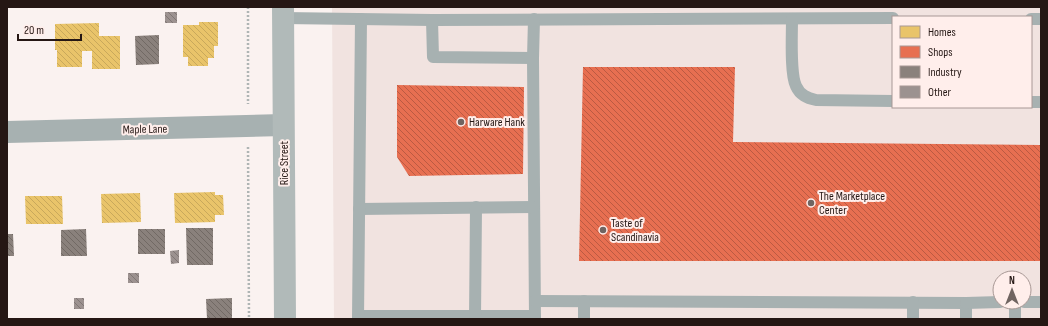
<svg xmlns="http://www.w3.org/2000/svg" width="1048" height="326" viewBox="0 0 1048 326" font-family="'Sofia Sans Condensed',sans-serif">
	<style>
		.built { fill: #f1e3e0; fill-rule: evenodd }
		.homes { fill: url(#homes-back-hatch) }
		.shops { fill: url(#shops-back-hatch) }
		.industry { fill: url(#industry-back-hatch) }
		.building { fill: url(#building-back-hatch) }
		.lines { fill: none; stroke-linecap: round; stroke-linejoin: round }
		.path { stroke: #afb5b4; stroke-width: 2.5; stroke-dasharray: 2 2; stroke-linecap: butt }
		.lane { stroke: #a7b1b1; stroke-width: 12 }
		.street { stroke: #a7b1b1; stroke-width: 22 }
		.secondary { stroke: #b1bab9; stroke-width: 22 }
		.poi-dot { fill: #706461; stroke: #ffeeeb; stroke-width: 1.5 }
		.labels { text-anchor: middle; stroke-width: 4; stroke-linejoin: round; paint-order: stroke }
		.poi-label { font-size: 12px; fill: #251714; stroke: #ffeeeb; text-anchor: start }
		.street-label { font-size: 12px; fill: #251714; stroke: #ffeeeb }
	</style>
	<defs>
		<pattern id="homes-back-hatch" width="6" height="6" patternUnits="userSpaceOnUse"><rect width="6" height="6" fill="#e9c46a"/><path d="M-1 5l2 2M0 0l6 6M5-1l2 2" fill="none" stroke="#c8a85b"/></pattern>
		<pattern id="shops-back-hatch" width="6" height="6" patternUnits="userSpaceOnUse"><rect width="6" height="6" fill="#e76f51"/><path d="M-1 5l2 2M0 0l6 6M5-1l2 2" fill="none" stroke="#bb5a42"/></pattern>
		<pattern id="industry-back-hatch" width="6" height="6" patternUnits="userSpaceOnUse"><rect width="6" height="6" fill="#8a817c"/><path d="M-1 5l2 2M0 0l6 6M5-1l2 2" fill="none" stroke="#716964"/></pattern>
		<pattern id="building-back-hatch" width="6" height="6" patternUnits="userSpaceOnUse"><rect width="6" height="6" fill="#9c9290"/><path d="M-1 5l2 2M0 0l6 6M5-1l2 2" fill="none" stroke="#7f7674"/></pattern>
	</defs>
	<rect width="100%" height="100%" fill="#faf2f0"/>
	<!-- built -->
	<path class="built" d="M 332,7 L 1041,7 L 1041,319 L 334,319 ZM 893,17 L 1031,17 L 1031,107 L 893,107 ZM 1000,278 L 1024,278 L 1024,302 L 1000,302 Z"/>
	<!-- homes -->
	<g class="homes">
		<polygon points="199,22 218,22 218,46 214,46 214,58 208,58 208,66 188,66 188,57 183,57 183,25 199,25"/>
		<polygon points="99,23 99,36 120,36 120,69 92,69 92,51 82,51 82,67 57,67 57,50 55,50 55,24"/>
		<polygon points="215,192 215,195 223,195 224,215 215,215 215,222 175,223 174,193"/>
		<polygon points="140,193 141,222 102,223 101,194"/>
		<polygon points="25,196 62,196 63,224 26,224"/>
	</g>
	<!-- shops -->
	<g class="shops">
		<polygon points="583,67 735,67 733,142 1041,145 1041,261 579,261"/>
		<polygon points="397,85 524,87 523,174 409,176 397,157"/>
	</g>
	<!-- industry -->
	<g class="industry">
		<polygon points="159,35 159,64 136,65 135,36"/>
		<polygon points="186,228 213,228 213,265 187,265"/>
		<polygon points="86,229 87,256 61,256 61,230"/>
		<rect x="138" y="229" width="27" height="25"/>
		<polygon points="7,234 13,234 14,256 7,256"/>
		<polygon points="232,298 232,319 207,319 206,299"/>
	</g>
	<!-- building -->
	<g class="building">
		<rect x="165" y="12" width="12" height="11"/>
		<polygon points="179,250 179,263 171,264 170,251"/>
		<rect x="128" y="273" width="11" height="10"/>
		<rect x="74" y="298" width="10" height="11"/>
	</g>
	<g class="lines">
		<!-- path -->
		<g class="path">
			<polyline points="248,7 248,104"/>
			<polyline points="248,147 249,319"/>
		</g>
		<!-- lane -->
		<g class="lane">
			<polyline points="283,18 432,20 893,18"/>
			<polyline points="534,19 533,58 535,319"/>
			<path d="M 792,19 C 792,35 790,74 796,86 C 800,95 807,98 816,100 L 893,101"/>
			<polyline points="1031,19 1041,19"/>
			<polyline points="432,20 433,57 533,58"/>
			<polyline points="1031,102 1041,102"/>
			<polyline points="359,209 534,207"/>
			<polyline points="535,301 966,303 966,319"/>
			<polyline points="584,301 584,319"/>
			<polyline points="913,302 913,319"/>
			<polyline points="1015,302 1015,319"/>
			<polyline points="1024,302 1041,302"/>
			<polyline points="966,303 1000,302"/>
			<polyline points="358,316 535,316"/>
			<polyline points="358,319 361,19"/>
			<polyline points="475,319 476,207"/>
		</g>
		<!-- street -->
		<polyline class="street" points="7,132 283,125"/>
		<!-- secondary -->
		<polyline class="secondary" points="283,7 285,319"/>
	</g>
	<!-- markers -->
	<g class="poi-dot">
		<circle cx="461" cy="122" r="4"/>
		<circle cx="811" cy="203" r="4"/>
		<circle cx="603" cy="230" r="4"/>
	</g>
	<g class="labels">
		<!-- poi labels -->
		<g class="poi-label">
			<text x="469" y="126">Harware Hank</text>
			<text x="819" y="200">The Marketplace<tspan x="819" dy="14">Center</tspan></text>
			<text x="611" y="227">Taste of<tspan x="611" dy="14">Scandinavia</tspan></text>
		</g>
		<!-- street labels -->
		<g class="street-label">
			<text transform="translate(145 129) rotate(-1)" y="4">Maple Lane</text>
			<text transform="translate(284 163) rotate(-90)" y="4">Rice Street</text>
		</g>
	</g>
	<!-- border -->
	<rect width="1048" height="326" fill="none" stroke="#251714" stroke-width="16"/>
	<!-- legend -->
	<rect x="892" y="16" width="140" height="92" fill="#ffeeeb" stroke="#a89895"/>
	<rect x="900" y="26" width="20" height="12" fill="#e9c46a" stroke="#a89895"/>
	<text x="928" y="36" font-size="12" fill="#251714">Homes</text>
	<rect x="900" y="46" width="20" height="12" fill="#e76f51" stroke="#a89895"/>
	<text x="928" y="56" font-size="12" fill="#251714">Shops</text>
	<rect x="900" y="66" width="20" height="12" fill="#8a817c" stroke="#a89895"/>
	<text x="928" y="76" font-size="12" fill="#251714">Industry</text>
	<rect x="900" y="86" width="20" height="12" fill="#9c9290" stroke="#a89895"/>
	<text x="928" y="96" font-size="12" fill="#251714">Other</text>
	<!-- north arrow -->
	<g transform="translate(1012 290)"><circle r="19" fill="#ffeeeb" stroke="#a89895"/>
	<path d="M0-3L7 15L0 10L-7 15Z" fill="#706461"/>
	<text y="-6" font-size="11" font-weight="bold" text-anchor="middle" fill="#251714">N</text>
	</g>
	<!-- scale -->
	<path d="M18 34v6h63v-6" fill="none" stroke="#251714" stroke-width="2"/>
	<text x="24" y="34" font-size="12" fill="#251714" stroke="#ffeeeb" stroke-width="3" paint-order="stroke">20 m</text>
</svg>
